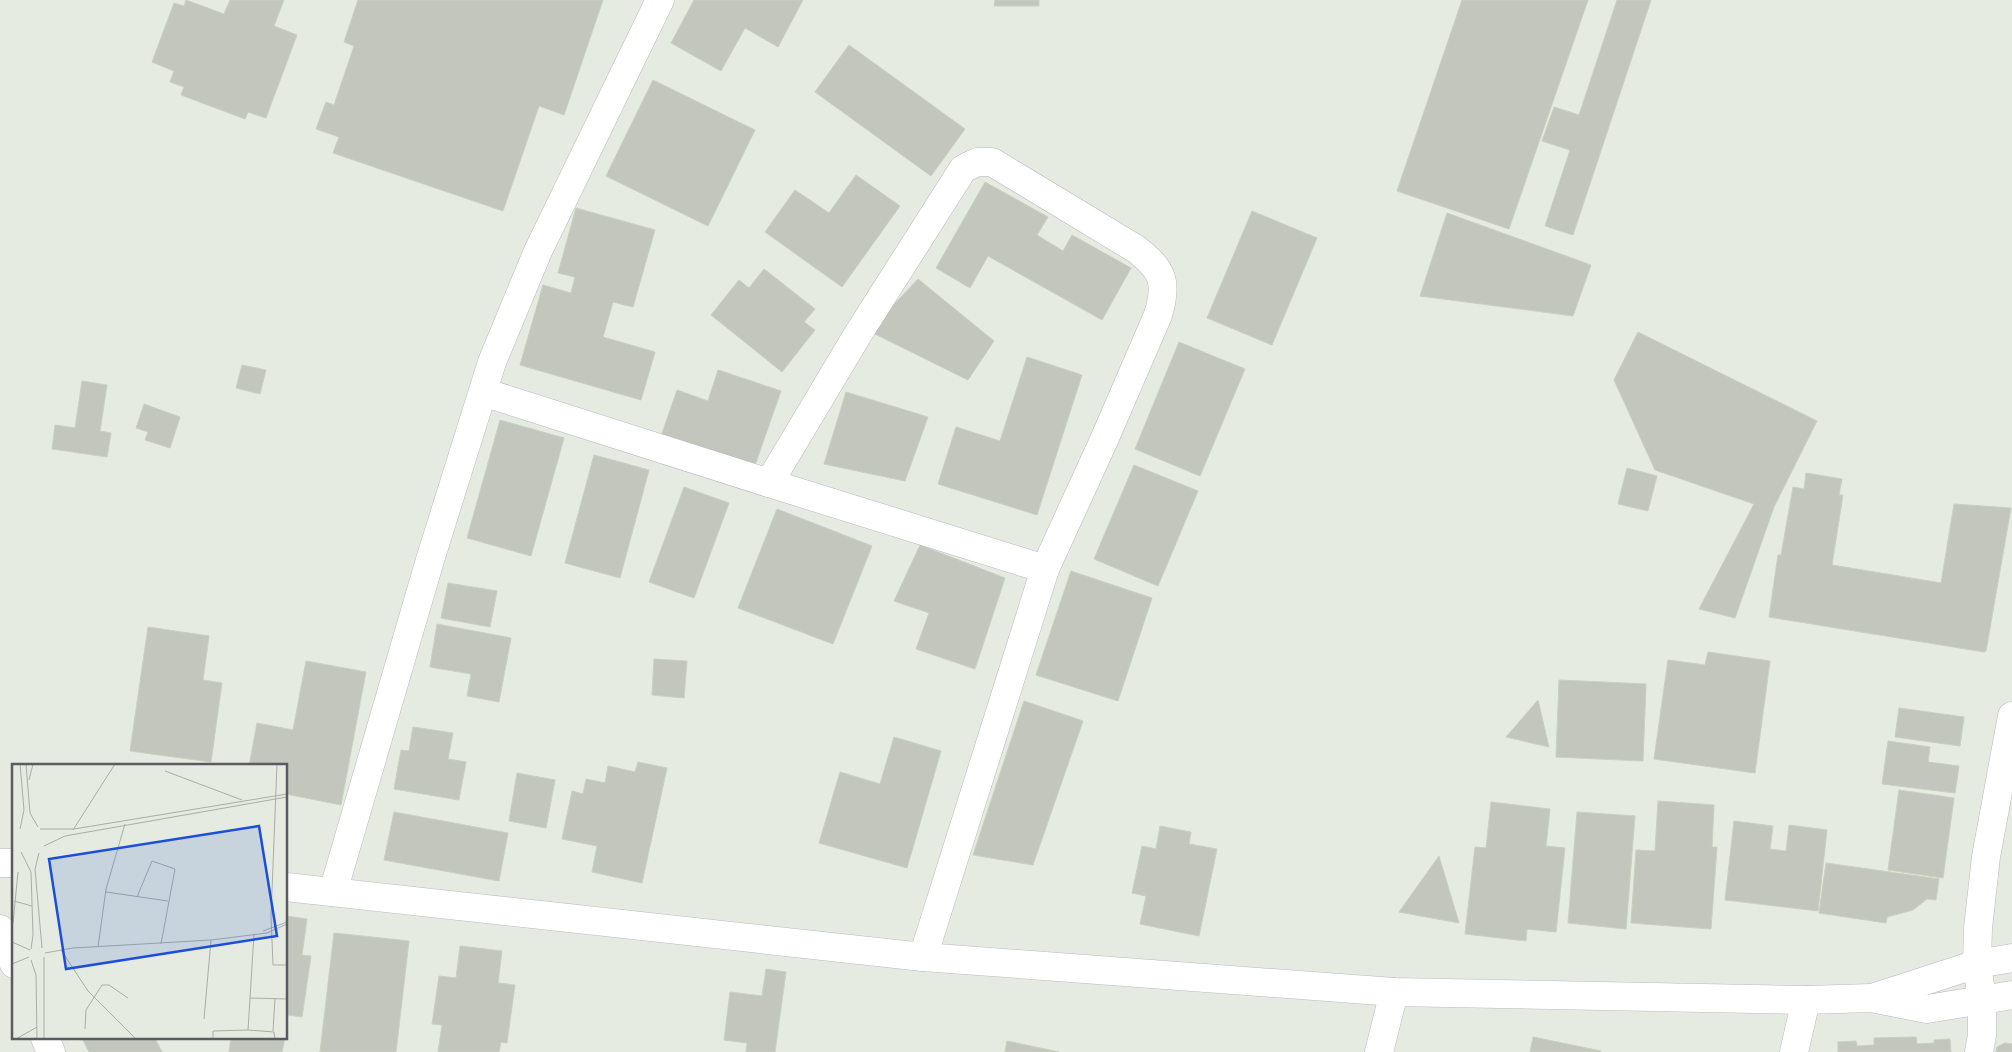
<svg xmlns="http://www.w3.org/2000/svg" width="2012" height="1052" viewBox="0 0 2012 1052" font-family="'Titillium Web',sans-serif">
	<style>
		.building { fill: #c2c6bc; stroke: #c8d0be }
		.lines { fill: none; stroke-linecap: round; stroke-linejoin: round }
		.street-casing { stroke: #bab8bf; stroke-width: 29 }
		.secondary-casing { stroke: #bcb9c2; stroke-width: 29 }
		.street { stroke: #fff; stroke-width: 28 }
		.secondary { stroke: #fff; stroke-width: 28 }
		.inset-road { fill: none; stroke: #aaada9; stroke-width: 1 }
		.view { fill: #1d4ed8; fill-opacity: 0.15; stroke: #1d4ed8; stroke-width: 2.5 }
		.inset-edge { fill: none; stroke: #5b5961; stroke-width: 2.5 }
	</style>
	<rect width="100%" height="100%" fill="#e5ebe0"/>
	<!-- building -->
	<g class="building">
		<polygon points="186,0 224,14 230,0 284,0 274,26 297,35 266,118 248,112 245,119 181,95 184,87 170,82 174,71 152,62 174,3 184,6"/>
		<polygon points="358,0 603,0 564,115 539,106 503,211 333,153 339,137 316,129 326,102 334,105 354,46 344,42"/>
		<polygon points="694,0 803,0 778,47 745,28 721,71 671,43"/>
		<polygon points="995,0 1039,0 1039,6 994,6"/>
		<polygon points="1462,0 1588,0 1509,229 1397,191"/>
		<polygon points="1617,0 1651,0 1573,235 1545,226 1570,150 1542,141 1554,107 1579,115"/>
		<polygon points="849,45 965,129 931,176 815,92"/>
		<polygon points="653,80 755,130 708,226 606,176"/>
		<polygon points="856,175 900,206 842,287 765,232 795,190 829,213"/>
		<polygon points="985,182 1048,217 1037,235 1063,251 1072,235 1131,268 1102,320 988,256 970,288 936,268"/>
		<polygon points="576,208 655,230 633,307 613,302 603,337 655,352 641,400 520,365 543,285 571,293 575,277 558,273"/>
		<polygon points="1252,211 1317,238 1272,345 1207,318"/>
		<polygon points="1447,213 1591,265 1573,316 1420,296"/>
		<polygon points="764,269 815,309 804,322 815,330 782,372 711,315 739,280 749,288"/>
		<polygon points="918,279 994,341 968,380 869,331"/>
		<polygon points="1638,332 1817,421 1774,507 1735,618 1699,609 1754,504 1655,470 1614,380"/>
		<polygon points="1179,342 1245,369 1200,476 1135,449"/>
		<polygon points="1027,357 1082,375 1037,515 938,484 956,427 1000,441"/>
		<polygon points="242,365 266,370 260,394 236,388"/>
		<polygon points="718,370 781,391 753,471 660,439 677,390 708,401"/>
		<polygon points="82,381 107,385 100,431 111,433 107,457 52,449 55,425 75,428"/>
		<polygon points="846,392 928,417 905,481 824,464"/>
		<polygon points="144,404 180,417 170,448 145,440 148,432 136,428"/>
		<polygon points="500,420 564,438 531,556 467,538"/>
		<polygon points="594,455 649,470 620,578 565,563"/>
		<polygon points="1134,465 1198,491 1158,586 1094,559"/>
		<polygon points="1627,468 1657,476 1648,511 1618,504"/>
		<polygon points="1806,473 1842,479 1839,495 1843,495 1832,565 1941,583 1954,504 2011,508 1986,651 1984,652 1769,617 1778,555 1781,555 1793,487 1804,489"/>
		<polygon points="684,487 729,503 694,598 649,582"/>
		<polygon points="777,509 872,546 833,644 738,608"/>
		<polygon points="920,545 1005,578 975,669 916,649 929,613 894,601"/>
		<polygon points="1071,571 1152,598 1118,701 1036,675"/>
		<polygon points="448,583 497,591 490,627 441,618"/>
		<polygon points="437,624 511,638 499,702 467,696 471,674 430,667"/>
		<polygon points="148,627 209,636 203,680 222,683 211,762 130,751"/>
		<polygon points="1708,652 1770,661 1755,773 1654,759 1668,660 1705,665"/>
		<polygon points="654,659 687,661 684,698 652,695"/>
		<polygon points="306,661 366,672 341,805 286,794 286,766 249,766 257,723 293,730"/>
		<polygon points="1559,680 1646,684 1643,761 1556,757"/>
		<polygon points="1538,700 1549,747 1506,737"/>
		<polygon points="1024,701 1083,721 1033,865 973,855"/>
		<polygon points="1899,708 1964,717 1960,746 1895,737"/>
		<polygon points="413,727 453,733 448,759 466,762 459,800 394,789 401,750 409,751"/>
		<polygon points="894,737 941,751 907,868 819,843 840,772 880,784"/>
		<polygon points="1888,741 1930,747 1928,762 1959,766 1955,793 1882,784"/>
		<polygon points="638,762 667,768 642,883 592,872 597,846 562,839 572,791 583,794 586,779 605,783 608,766 635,772"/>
		<polygon points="517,773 555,780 546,828 509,821"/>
		<polygon points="1899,790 1954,798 1943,878 1888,870"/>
		<polygon points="1658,801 1714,805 1712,847 1717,847 1711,929 1631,923 1636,850 1655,851"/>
		<polygon points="1491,802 1550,809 1546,846 1565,848 1556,932 1527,929 1526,941 1465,934 1475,847 1486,848"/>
		<polygon points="394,812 508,833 499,881 384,860"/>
		<polygon points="1577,812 1635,816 1626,929 1568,923"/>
		<polygon points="1734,821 1773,826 1770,849 1786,851 1789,825 1827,830 1818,911 1725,900"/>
		<polygon points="1160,826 1191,832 1189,844 1217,849 1199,936 1140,924 1146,896 1132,893 1142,846 1156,849"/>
		<polygon points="1439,856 1459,923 1399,912"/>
		<polygon points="1826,863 1939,879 1936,900 1927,899 1913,910 1887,917 1886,923 1819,913"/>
		<polygon points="286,916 307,919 302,955 311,956 302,1017 288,1015 286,1027"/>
		<polygon points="334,933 409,941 396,1052 320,1052"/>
		<polygon points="460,946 502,951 498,983 515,985 507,1043 501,1042 499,1052 438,1052 442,1025 432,1024 439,976 456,978"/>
		<polygon points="766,969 786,972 775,1052 746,1052 747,1043 724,1040 730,992 762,996"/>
		<polygon points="1533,1037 1601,1051 1601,1052 1530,1052"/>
		<polygon points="1916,1037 1917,1044 1934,1043 1934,1040 1950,1039 1951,1052 1838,1052 1838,1042 1856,1041 1857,1046 1874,1045 1874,1038"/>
		<polygon points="85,1038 155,1038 162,1052 89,1052 83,1040"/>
		<polygon points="231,1038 285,1038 282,1052 229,1052"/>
		<polygon points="1007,1041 1059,1052 1005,1052"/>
		<polygon points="2005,1043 2012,1044 2012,1052 1996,1052 1997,1047"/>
	</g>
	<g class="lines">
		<defs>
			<g id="street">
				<polyline points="483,392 769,483 1045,569"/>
				<path d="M 769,483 L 858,334 L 963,169 L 977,162 L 992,162 L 1136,249 C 1163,270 1168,282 1158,315 L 1104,440 L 1045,569 L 923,957"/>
				<polyline points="333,892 430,560 492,362 538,251 660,0"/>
				<polyline points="0,929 14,964"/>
				<polyline points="45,1038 51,1052"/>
				<polyline points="1379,1052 1394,992"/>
				<polyline points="1794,1052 1806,1000"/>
				<polyline points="1979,1052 1982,1035 1982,1000 1977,964 1978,928 1986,857 2012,716"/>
			</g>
			<g id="secondary">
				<polyline points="0,863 14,863"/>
				<polyline points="286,887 923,957 1394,992 1806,1000 1871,998 1927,1009 2012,995"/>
				<polyline points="1875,997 1977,964 2012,958"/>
			</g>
		</defs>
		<!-- street casing -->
		<use href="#street" class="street-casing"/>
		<!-- secondary casing -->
		<use href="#secondary" class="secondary-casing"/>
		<!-- street -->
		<use href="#street" class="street"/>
		<!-- secondary -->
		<use href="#secondary" class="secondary"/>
	</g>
	<!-- overview -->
	<g transform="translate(12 764)">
		<rect width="275" height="275" fill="#e5ebe0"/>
		<path class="inset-road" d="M 8,0 L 12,46 L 8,65M 14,0 L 18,49 L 26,63M 265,0 L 259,152 L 261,201 L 275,201M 153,7 L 230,36M 17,16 L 21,0M 28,65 L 62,65 L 275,30M 61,66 L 103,0M 32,82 L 53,72 L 275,33M 9,88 L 19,108 L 21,171 L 19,185M 27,89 L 23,105 L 30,184M 94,128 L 156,137M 125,133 L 140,97 L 163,105 L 149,180M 2,137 L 20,142M 1,159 L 6,108M 251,167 L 275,158M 242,170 L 236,266 L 262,268 L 263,275M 0,178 L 18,186M 86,183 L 94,125 L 113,60M 49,186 L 76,227 L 124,275M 33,189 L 61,184 L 199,176 L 255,169 L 275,160M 19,196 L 24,211 L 25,275M 0,200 L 17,193M 238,234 L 275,235M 192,255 L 199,176M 73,265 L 74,246 L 90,221 L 97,221 L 116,234M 261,267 L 263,234M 4,275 L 25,263M 32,275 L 32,193M 201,275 L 201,267 L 236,266"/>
		<path class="view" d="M 247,62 L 265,172 L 54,205 L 37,95 Z"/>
		<rect width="275" height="275" class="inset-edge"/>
	</g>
</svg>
